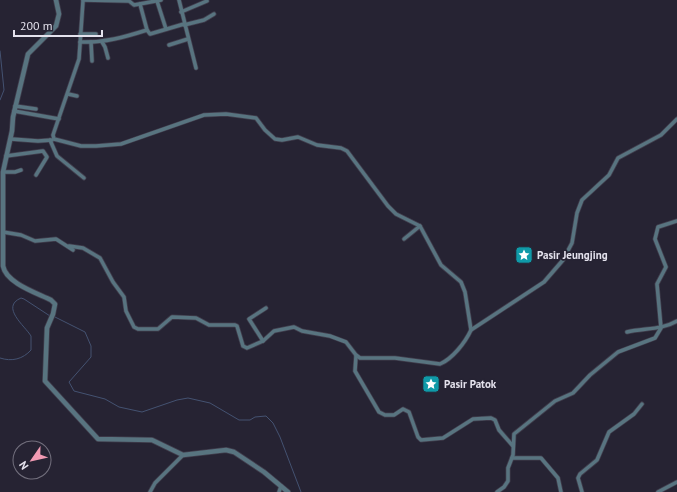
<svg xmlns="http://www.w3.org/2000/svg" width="677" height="492" viewBox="0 0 677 492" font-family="'PT Sans',sans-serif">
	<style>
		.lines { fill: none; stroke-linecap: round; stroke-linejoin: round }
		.stream { stroke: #445271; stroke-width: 1 }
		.minor-casing { stroke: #413e4d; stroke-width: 5 }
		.tertiary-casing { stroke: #413e4d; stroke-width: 6 }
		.minor { stroke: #587480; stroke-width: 3.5 }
		.tertiary { stroke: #587480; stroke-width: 4.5 }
		.labels { text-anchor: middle; stroke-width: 3.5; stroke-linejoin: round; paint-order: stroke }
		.poi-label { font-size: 11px; font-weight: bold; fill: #e4e2ed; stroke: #262333; text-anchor: start }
	</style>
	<rect width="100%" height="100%" fill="#262333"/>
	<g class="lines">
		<!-- stream -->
		<g class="stream">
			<polyline points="0,51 4,90 0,100"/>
			<polyline points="55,317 85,332 91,346 91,357 69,382 74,391 105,399 119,407 142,412 177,400 188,398 210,403 239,420 250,420 255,417 266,416 273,423 280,437 301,492"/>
			<path d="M 0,358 C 12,362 23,359 31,350 L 31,336 C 25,326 0,307 21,298 L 24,299 L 50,316"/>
		</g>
		<defs>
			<g id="minor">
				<polyline points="83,0 129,1 134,5 161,0"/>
				<polyline points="179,0 196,68"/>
				<polyline points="83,1 79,59 53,135 54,139 81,146 96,146 121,144 204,115 226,114 256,118 265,130 275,139 282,140 298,137 317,145 341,148 347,151 388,206 396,214 420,226 441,265 461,282 465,292 471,330"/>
				<polyline points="157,1 166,29"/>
				<polyline points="140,4 147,30"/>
				<polyline points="181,12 207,1"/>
				<polyline points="184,25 204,20 214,14"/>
				<polyline points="80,34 96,34"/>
				<path d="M 80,42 C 104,43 125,37 147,30 L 150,34 L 184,24"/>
				<polyline points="91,42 92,61"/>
				<polyline points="102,42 105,47 108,58"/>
				<polyline points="169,45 188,39"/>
				<polyline points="68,94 77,96"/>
				<polyline points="15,106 36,109"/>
				<polyline points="14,111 59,119"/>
				<polyline points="11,139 38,141 52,140"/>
				<polyline points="50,140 57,156 84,178"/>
				<polyline points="6,156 43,151 47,157 36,175"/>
				<polyline points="3,172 15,172 21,170"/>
				<polyline points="3,232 21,235 35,241 56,239 73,250"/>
				<polyline points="404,239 420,226"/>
				<path d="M 69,246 L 83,248 L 100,258 L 113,282 L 124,297 L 126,311 L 134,327 L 138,329 L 158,329 L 172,317 L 196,318 L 209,325 L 235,325 L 237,326 L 243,346 L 247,348 L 263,341 L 274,331 L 294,327 L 302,331 L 330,336 L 346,342 L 356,355 L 360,358 L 395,358 L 440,364 C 452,359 465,343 471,330 L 544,282 L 563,260 L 572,243 L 577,213 L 582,200 L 609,175 L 618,158 L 661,135 L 677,119"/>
				<path d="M 627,332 C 644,328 662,330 677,321"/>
				<polyline points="263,341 249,319 266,308"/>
				<polyline points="356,356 355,371 379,412 385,415 394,415 403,409 409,412 418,437 421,440 443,438 473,419 491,418 495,420 499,430 513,446"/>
				<polyline points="512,458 541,458 558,478 561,492"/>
				<polyline points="150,492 155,483 183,455"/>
				<polyline points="279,492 281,486"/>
				<polyline points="497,492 504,487 508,481 508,468 513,455 514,434 555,401 573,393 590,375 618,352 655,338 661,328 657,284 666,267 655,239 658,227 677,221"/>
				<polyline points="582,492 578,478 580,474 597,460 609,432 634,414 642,404"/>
				<polyline points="658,492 677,482"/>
			</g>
			<path id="tertiary" d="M 56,0 L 59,14 L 56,26 L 28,54 L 13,117 L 12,131 L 3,172 L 3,266 C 6,283 37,293 51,300 L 55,304 L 53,314 L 47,328 L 45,381 L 98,439 L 152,440 L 183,455 L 226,450 L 234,452 L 264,472 L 288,492"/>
		</defs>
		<!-- minor casing -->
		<use href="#minor" class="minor-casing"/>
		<!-- tertiary casing -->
		<use href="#tertiary" class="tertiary-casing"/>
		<!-- minor -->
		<use href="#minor" class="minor"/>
		<!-- tertiary -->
		<use href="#tertiary" class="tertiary"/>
	</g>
	<!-- icons -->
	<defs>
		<symbol id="sight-square" viewBox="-11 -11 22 22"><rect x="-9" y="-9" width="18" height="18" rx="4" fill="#0f9aa8" stroke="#262333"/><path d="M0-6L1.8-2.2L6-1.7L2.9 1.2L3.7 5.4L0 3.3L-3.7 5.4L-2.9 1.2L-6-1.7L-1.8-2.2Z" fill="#fff"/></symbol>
	</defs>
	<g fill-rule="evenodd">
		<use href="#sight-square" x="514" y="245" width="20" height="20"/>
		<use href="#sight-square" x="421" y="374" width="20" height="20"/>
	</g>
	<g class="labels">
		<!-- poi labels -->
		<g class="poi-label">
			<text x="537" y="259">Pasir Jeungjing</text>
			<text x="444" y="388">Pasir Patok</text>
		</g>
	</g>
	<!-- north arrow -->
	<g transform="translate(32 460) rotate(236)"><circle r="19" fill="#262333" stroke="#726f7d"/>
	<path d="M0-3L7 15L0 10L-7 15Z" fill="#f19ab3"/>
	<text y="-6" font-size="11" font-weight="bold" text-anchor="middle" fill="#e4e2ed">N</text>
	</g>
	<!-- scale -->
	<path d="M14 30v6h88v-6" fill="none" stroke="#e4e2ed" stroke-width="2"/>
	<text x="20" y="30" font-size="12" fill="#e4e2ed" stroke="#262333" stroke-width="3" paint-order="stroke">200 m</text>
</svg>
